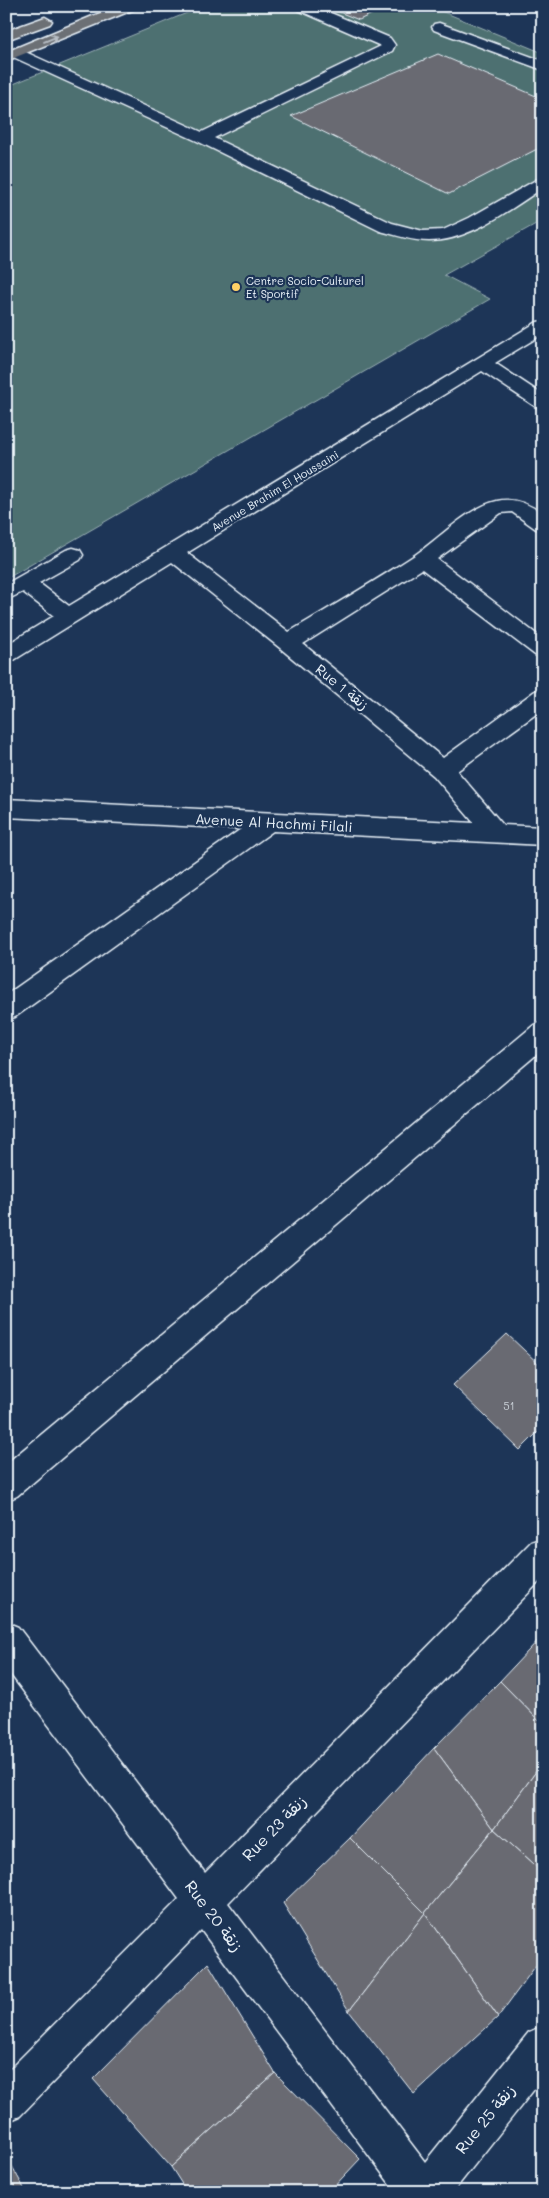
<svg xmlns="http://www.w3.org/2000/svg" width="549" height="2198" viewBox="0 0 549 2198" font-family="Mali,'Playpen Sans Arabic',sans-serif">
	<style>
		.green { fill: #4d6f71; stroke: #9ab0b4 }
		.building { fill: #696a72; stroke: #e8f1f8 }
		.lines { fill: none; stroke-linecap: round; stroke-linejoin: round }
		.minor-casing { stroke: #e8f1f8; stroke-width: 3 }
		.major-casing { stroke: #e8f1f8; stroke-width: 3 }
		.minor { fill: #1d3557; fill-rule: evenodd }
		.major { fill: #6c6f75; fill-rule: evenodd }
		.oneway { stroke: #b6bdc4 }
		.poi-dot { fill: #ffd166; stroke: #1d3557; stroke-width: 2 }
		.labels { text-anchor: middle; stroke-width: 4.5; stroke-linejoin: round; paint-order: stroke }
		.far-poi-label { font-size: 11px; fill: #e8f1f8; stroke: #1d3557; text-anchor: start }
		.far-street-label { font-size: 11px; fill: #e8f1f8; stroke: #1d3557 }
		.number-label { font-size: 11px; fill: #c8cfd6 }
		.street-label { font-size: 14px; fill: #e8f1f8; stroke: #1d3557 }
		.near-street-label { font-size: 16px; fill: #e8f1f8; stroke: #1d3557 }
	</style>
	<rect width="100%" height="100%" fill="#1d3557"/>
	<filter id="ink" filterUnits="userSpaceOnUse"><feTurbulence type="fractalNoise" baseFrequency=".02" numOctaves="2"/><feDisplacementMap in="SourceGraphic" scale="10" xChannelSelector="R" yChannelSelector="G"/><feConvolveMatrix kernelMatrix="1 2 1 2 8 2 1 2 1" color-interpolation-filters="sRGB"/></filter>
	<g filter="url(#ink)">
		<!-- green -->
		<polygon class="green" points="204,6 429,6 543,53 543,220 444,275 490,299 6,579 6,87"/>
		<!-- building -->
		<g class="building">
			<polygon points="324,6 389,6 359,20"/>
			<polygon points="438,54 543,99 543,146 449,194 291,116"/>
			<polygon points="507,1334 543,1368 543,1427 520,1450 453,1385"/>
			<polygon points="543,1635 543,1725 500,1681"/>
			<polygon points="500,1681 543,1725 543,1762 494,1829 434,1748"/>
			<polygon points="434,1748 494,1829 425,1913 350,1838"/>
			<polygon points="543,1762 543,1873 494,1829"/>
			<polygon points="494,1829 543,1873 543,1956 498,2017 425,1913"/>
			<polygon points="350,1838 425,1913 349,2011 283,1903"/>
			<polygon points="425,1913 498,2017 414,2094 349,2011"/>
			<polygon points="208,1963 275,2073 171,2167 93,2079"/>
			<polygon points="275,2073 360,2159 329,2192 187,2192 171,2167"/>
			<polygon points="12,2166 26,2192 6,2192 6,2173"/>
		</g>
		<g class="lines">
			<defs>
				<g id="minor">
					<path d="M 294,6 L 314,6 L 390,38 L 395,45 L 392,51 L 214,138 L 392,223 L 423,231 L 443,230 L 469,218 L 543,176 L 543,188 C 510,209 470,241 429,241 C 412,241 396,235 380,231 L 197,141 L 11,56 L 9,53 L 11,50 L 21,50 L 202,132 L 381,46 L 296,9 Z"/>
					<polygon points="439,23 543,61 543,70 434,30 432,27 434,24"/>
					<path d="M 543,321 L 543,334 L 495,363 L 543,395 L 543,409 L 536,407 L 482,371 L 187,553 L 289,632 C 331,607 374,582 415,555 C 440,538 469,507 497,501 C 514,497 529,504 543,514 L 543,530 L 536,529 L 512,512 L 501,513 L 437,559 L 543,639 L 543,657 L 535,655 L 422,569 L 303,644 L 443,758 L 535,691 L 543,689 L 543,709 L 457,771 L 503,825 L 543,827 L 543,845 L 273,831 L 15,1017 L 6,1020 L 6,995 L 241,829 L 6,817 L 6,799 L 474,823 L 434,776 L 280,648 L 172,562 L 14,660 L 6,662 L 6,645 L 54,616 L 23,592 L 6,600 L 6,584 L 66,550 L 73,548 L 80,550 L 83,555 L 80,560 L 39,583 L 69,606 L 537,322 Z"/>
					<polygon points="543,1022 543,1049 17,1496 6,1501 6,1464 534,1025"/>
					<polygon points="543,1538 543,1578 228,1903 425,2162 529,2032 543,2026 543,2078 453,2192 396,2192 201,1930 20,2116 6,2122 6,2073 179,1899 6,1668 6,1622 18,1627 205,1873 531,1542"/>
				</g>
				<g id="major">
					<polygon points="117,6 137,6 135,9 6,61 6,52"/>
					<polygon points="45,17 52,21 50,24 6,40 6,31"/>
				</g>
			</defs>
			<!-- minor casing -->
			<use href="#minor" class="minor-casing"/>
			<!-- major casing -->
			<use href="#major" class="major-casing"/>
			<!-- minor -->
			<use href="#minor" class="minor"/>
			<!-- major -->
			<use href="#major" class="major"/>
		</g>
		<!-- one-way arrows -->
		<defs><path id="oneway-shaft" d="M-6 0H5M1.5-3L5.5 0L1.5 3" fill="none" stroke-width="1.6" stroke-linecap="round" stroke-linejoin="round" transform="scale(1.25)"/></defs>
		<use class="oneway" href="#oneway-shaft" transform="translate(51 39) rotate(-22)"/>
	</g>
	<!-- markers -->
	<circle class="poi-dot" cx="236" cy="287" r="5"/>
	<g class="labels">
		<!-- far-poi labels -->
		<g class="far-poi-label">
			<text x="246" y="285">Centre Socio-Culturel<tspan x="246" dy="13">Et Sportif</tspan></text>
		</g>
		<!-- far-street labels -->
		<g class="far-street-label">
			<text transform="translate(275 491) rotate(-31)" y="4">Avenue Brahim El Houssaini</text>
		</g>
		<!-- number labels -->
		<g class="number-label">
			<text x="509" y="1410">51</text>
		</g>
		<!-- street labels -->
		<g class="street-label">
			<text transform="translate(342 687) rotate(39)" y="5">Rue 1 زنقة</text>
			<text transform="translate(274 823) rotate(3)" y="5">Avenue Al Hachmi Filali</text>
		</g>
		<!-- near-street labels -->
		<g class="near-street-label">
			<text transform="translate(274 1828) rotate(-46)" y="6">Rue 23 زنقة</text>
			<text transform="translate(214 1916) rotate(53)" y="6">Rue 20 زنقة</text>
			<text transform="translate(485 2119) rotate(-51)" y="6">Rue 25 زنقة</text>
		</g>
	</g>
	<!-- margin -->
	<rect width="549" height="2198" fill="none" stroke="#1d3557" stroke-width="25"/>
	<rect x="12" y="12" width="524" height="2173" fill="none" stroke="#e8f1f8" stroke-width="2" filter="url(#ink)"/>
</svg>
